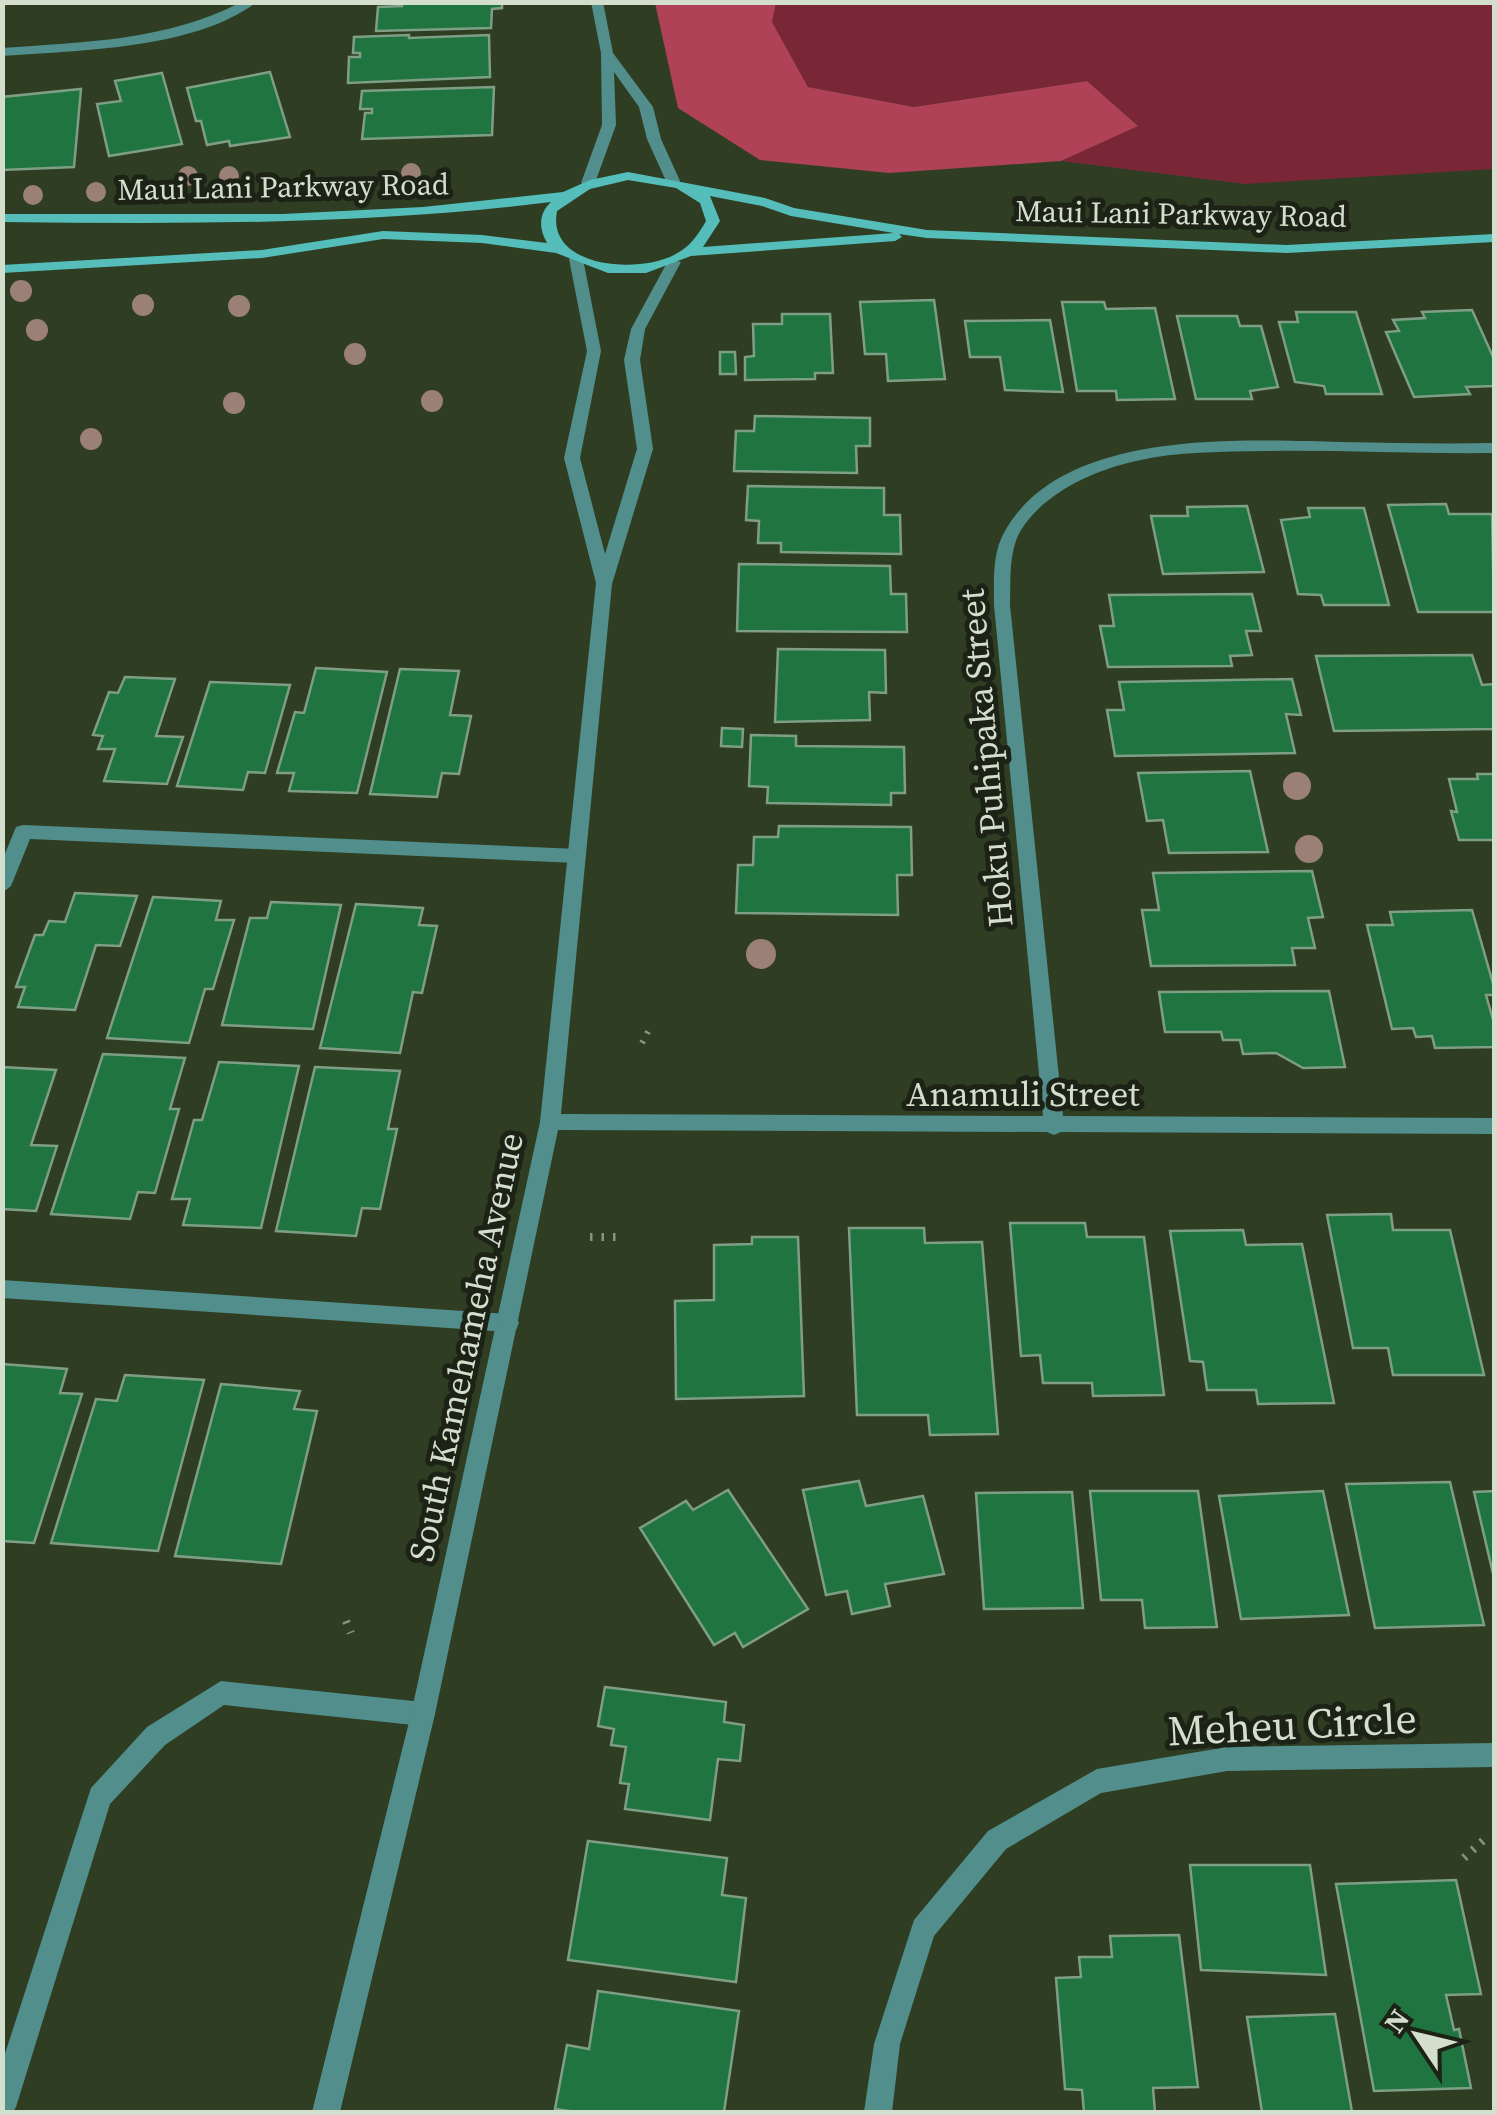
<svg xmlns="http://www.w3.org/2000/svg" width="1497" height="2115" viewBox="0 0 1497 2115" font-family="'Source Serif 4',serif">
	<style>
		.green { fill: #792637 }
		.forest { fill: #af4256 }
		.building { fill: #207440; stroke: #7e9e85; stroke-width: 2.5 }
		.lines { fill: none; stroke-linecap: round; stroke-linejoin: round }
		.path-far1 { stroke: #87937d; stroke-width: 6; stroke-dasharray: 2.5 8; stroke-linecap: butt }
		.path { stroke: #87937d; stroke-width: 8; stroke-dasharray: 2.5 9; stroke-linecap: butt }
		.service { fill: #518e8c; fill-rule: evenodd }
		.minor { fill: #518e8c; fill-rule: evenodd }
		.secondary { fill: #55beba; fill-rule: evenodd }
		.tree { fill: #9a8077 }
		.labels { text-anchor: middle; stroke-width: 10; stroke-linejoin: round; paint-order: stroke }
		.far-street-label { font-size: 30px; fill: #d4decd; stroke: #1c2316 }
		.street-label { font-size: 35px; fill: #d4decd; stroke: #1c2316 }
		.near-street-label { font-size: 42px; fill: #d4decd; stroke: #1c2316 }
	</style>
	<rect width="100%" height="100%" fill="#2f3e22"/>
	<!-- green -->
	<polygon class="green" points="776,2 1494,3 1494,169 1245,184 1061,161 1137,125 1087,81 914,107 808,87 772,22"/>
	<!-- forest -->
	<polygon class="forest" points="655,3 776,3 772,22 808,87 914,107 1087,81 1138,126 1061,161 889,173 760,160 678,108"/>
	<!-- building -->
	<g class="building">
		<polygon points="402,2 502,2 502,8 492,9 491,28 376,31 378,7 402,6"/>
		<polygon points="409,35 409,38 489,35 490,77 348,83 349,57 360,57 360,53 353,53 354,37"/>
		<polygon points="270,72 290,137 230,146 229,141 207,145 201,121 196,121 187,88"/>
		<polygon points="162,73 182,144 109,156 97,104 121,101 115,81"/>
		<polygon points="494,87 492,135 362,139 365,113 372,113 372,109 360,109 362,91"/>
		<polygon points="81,89 74,167 2,170 2,97"/>
		<polygon points="934,300 945,379 888,381 886,354 865,354 860,302"/>
		<polygon points="1062,302 1104,302 1106,309 1155,308 1175,399 1117,400 1116,391 1077,391"/>
		<polygon points="1472,310 1494,359 1494,386 1466,387 1470,394 1414,397 1386,332 1399,331 1393,320 1425,318 1422,312"/>
		<polygon points="1296,312 1356,312 1382,394 1326,394 1324,386 1295,382 1279,322 1298,322"/>
		<polygon points="782,314 830,314 833,373 815,373 815,379 745,380 745,357 754,356 753,324 782,324"/>
		<polygon points="1177,316 1237,316 1240,326 1261,326 1278,387 1250,391 1252,399 1196,399"/>
		<polygon points="1050,320 1063,392 1005,390 1000,357 970,357 965,321"/>
		<polygon points="720,352 735,352 736,374 720,374"/>
		<polygon points="755,416 870,418 870,446 856,446 857,473 734,471 736,431 754,431"/>
		<polygon points="748,486 884,488 884,515 900,515 901,554 781,552 781,543 758,543 759,521 746,520"/>
		<polygon points="1446,504 1449,514 1492,514 1494,612 1418,612 1388,505"/>
		<polygon points="1247,506 1264,572 1163,574 1151,516 1188,516 1187,507"/>
		<polygon points="1308,508 1364,508 1389,605 1324,605 1321,595 1298,594 1281,520 1310,517"/>
		<polygon points="739,564 890,566 891,594 906,594 907,632 737,631"/>
		<polygon points="1252,594 1261,631 1246,631 1252,655 1230,656 1232,666 1108,667 1100,626 1114,626 1109,595"/>
		<polygon points="778,649 885,650 886,693 869,692 870,720 775,722"/>
		<polygon points="1472,655 1482,685 1494,684 1494,729 1334,731 1316,656"/>
		<polygon points="316,668 387,672 357,793 289,791 294,773 277,773 295,712 304,713"/>
		<polygon points="400,669 459,671 450,715 471,716 459,774 442,773 437,797 370,794"/>
		<polygon points="125,677 175,679 156,736 183,737 167,784 104,781 115,749 98,749 103,736 93,735 109,692 118,693"/>
		<polygon points="1292,679 1301,715 1286,714 1295,753 1115,756 1107,710 1124,710 1119,682"/>
		<polygon points="210,682 290,685 265,773 248,772 243,790 177,786"/>
		<polygon points="722,728 743,729 742,747 721,746"/>
		<polygon points="751,735 796,736 796,746 904,747 905,793 891,793 891,805 767,803 768,787 749,786"/>
		<polygon points="1250,771 1268,852 1169,853 1163,820 1147,821 1138,773"/>
		<polygon points="1477,774 1494,774 1494,840 1459,840 1451,811 1457,812 1449,779 1478,779"/>
		<polygon points="779,826 911,827 912,875 897,875 898,915 736,913 738,865 753,865 754,837 778,837"/>
		<polygon points="1312,871 1323,917 1308,918 1315,948 1292,948 1295,965 1151,966 1142,910 1159,910 1153,873"/>
		<polygon points="75,893 137,896 120,946 96,945 75,1010 18,1007 25,987 16,987 35,935 43,935 49,921 65,922"/>
		<polygon points="153,897 221,901 216,920 234,920 213,989 205,989 189,1043 107,1038"/>
		<polygon points="271,902 341,905 313,1029 222,1025 250,918 267,918"/>
		<polygon points="356,904 423,908 419,925 437,926 422,993 413,992 400,1053 320,1048"/>
		<polygon points="1472,910 1494,987 1494,995 1486,995 1494,1023 1494,1047 1435,1048 1432,1036 1416,1037 1413,1028 1392,1029 1367,925 1393,925 1390,912"/>
		<polygon points="1329,991 1345,1067 1303,1068 1276,1053 1243,1054 1240,1040 1223,1040 1221,1032 1165,1032 1159,992"/>
		<polygon points="103,1054 185,1058 170,1109 179,1109 155,1193 138,1192 130,1219 51,1214"/>
		<polygon points="219,1062 299,1066 261,1228 183,1225 190,1199 172,1199 194,1120 202,1120"/>
		<polygon points="2,1067 56,1070 31,1145 57,1146 36,1211 2,1209"/>
		<polygon points="315,1067 400,1071 388,1129 397,1129 380,1209 362,1208 356,1236 276,1231"/>
		<polygon points="1391,1214 1393,1230 1450,1230 1484,1375 1393,1375 1388,1348 1353,1348 1327,1215"/>
		<polygon points="1010,1223 1085,1223 1087,1237 1144,1237 1164,1395 1093,1396 1092,1383 1043,1383 1040,1355 1021,1356"/>
		<polygon points="849,1228 924,1228 925,1243 982,1242 998,1434 930,1435 928,1415 857,1415"/>
		<polygon points="1243,1230 1246,1245 1302,1244 1334,1403 1258,1404 1256,1390 1207,1390 1203,1362 1190,1361 1170,1231"/>
		<polygon points="752,1237 798,1237 804,1396 676,1399 675,1301 714,1300 714,1245 752,1244"/>
		<polygon points="2,1364 67,1369 60,1393 82,1394 34,1543 2,1541"/>
		<polygon points="125,1375 204,1380 158,1551 51,1543 96,1399 117,1401"/>
		<polygon points="221,1384 300,1391 294,1409 317,1411 281,1564 175,1556"/>
		<polygon points="859,1481 866,1506 923,1496 944,1574 885,1584 890,1606 852,1614 847,1591 826,1595 803,1490"/>
		<polygon points="1450,1482 1484,1625 1375,1628 1346,1484"/>
		<polygon points="728,1490 808,1609 743,1647 735,1633 714,1645 640,1528 686,1501 693,1510"/>
		<polygon points="1090,1491 1198,1491 1217,1627 1145,1628 1142,1600 1101,1600"/>
		<polygon points="1323,1491 1349,1615 1241,1619 1219,1496"/>
		<polygon points="1494,1491 1494,1578 1474,1492"/>
		<polygon points="1072,1492 1083,1608 984,1609 976,1493"/>
		<polygon points="605,1687 726,1702 724,1722 744,1725 740,1761 718,1759 710,1820 625,1809 629,1784 620,1783 626,1747 611,1745 614,1729 598,1726"/>
		<polygon points="588,1841 727,1858 722,1895 746,1898 736,1982 568,1960"/>
		<polygon points="1190,1865 1310,1865 1326,1975 1201,1970"/>
		<polygon points="1456,1880 1481,1994 1446,1995 1454,2030 1459,2029 1471,2088 1374,2091 1336,1884"/>
		<polygon points="1179,1935 1198,2087 1153,2088 1155,2112 1084,2112 1082,2090 1065,2089 1056,1978 1081,1977 1079,1957 1112,1957 1110,1936"/>
		<polygon points="598,1991 739,2011 724,2112 576,2112 555,2109 567,2045 589,2049"/>
		<polygon points="1335,2014 1352,2112 1262,2112 1247,2017"/>
	</g>
	<g class="lines">
		<!-- path-far1 -->
		<polyline class="path-far1" points="642,1043 651,1026"/>
		<!-- path -->
		<g class="path">
			<polyline points="590,1237 621,1237"/>
			<polyline points="346,1621 351,1633"/>
			<polyline points="1464,1858 1487,1837"/>
		</g>
		<!-- service -->
		<g class="service">
			<polygon points="23,825 577,849 586,856 577,863 30,839 11,886 2,893 2,861 16,827"/>
			<polygon points="2,1280 508,1314 516,1316 519,1323 516,1330 508,1332 2,1298"/>
			<polygon points="221,1681 423,1702 432,1706 435,1714 432,1722 423,1726 224,1705 165,1745 110,1804 16,2107 13,2112 2,2112 2,2063 91,1788 147,1727"/>
		</g>
		<!-- minor -->
		<g class="minor">
			<path d="M 241,2 L 257,2 C 193,50 79,50 2,56 L 2,48 C 83,42 167,41 241,2 Z"/>
			<polygon points="591,2 603,2 613,53 653,107 661,139 680,181 678,184 666,181 647,139 639,107 614,72 616,125 595,183 588,187 581,183 602,125 601,53"/>
			<path d="M 576,255 L 583,259 L 601,351 L 580,458 L 605,554 L 637,449 L 624,360 L 631,329 L 669,259 L 681,262 L 645,329 L 640,360 L 653,449 L 612,584 L 561,1114 L 1043,1116 L 994,605 C 994,580 992,553 1005,531 C 1063,428 1241,440 1342,442 C 1393,443 1443,444 1494,443 L 1494,453 C 1418,454 1341,450 1265,451 C 1223,452 1178,451 1136,461 C 1094,470 1044,493 1021,530 C 1008,552 1011,581 1010,605 L 1063,1116 L 1494,1118 L 1494,1134 L 1061,1132 L 1054,1135 L 1047,1132 L 558,1130 L 435,1714 L 340,2112 L 312,2112 L 411,1714 L 540,1122 L 596,583 L 564,458 L 587,351 L 569,259 Z"/>
			<polygon points="1494,1743 1494,1767 1227,1771 1101,1793 1006,1849 934,1936 900,2044 892,2112 864,2112 874,2044 914,1920 988,1831 1097,1769 1227,1747"/>
		</g>
		<!-- secondary -->
		<path class="secondary" d="M 628,172 L 765,198 L 794,208 L 927,230 L 1287,245 L 1494,234 L 1494,242 L 1287,253 L 927,238 L 899,234 L 902,237 L 895,241 L 691,256 L 646,273 L 608,273 L 556,253 L 482,243 L 383,239 L 262,258 L 2,273 L 2,265 L 262,250 L 383,231 L 482,235 L 547,243 C 539,229 538,214 551,202 C 368,225 186,224 2,222 L 2,214 L 283,214 L 423,207 L 563,192 L 590,180 ZM 628,180 L 676,188 L 700,203 L 706,221 C 698,235 690,247 674,255 C 638,274 546,268 557,211 L 590,189 ZM 710,196 L 762,206 L 791,216 L 894,233 L 703,247 L 720,221 Z"/>
	</g>
	<!-- trees -->
	<g class="tree">
		<circle cx="411" cy="173" r="10"/>
		<circle cx="188" cy="176" r="10"/>
		<circle cx="229" cy="176" r="10"/>
		<circle cx="160" cy="191" r="10"/>
		<circle cx="96" cy="192" r="10"/>
		<circle cx="33" cy="195" r="10"/>
		<circle cx="21" cy="291" r="11"/>
		<circle cx="143" cy="305" r="11"/>
		<circle cx="239" cy="306" r="11"/>
		<circle cx="37" cy="330" r="11"/>
		<circle cx="355" cy="354" r="11"/>
		<circle cx="432" cy="401" r="11"/>
		<circle cx="234" cy="403" r="11"/>
		<circle cx="91" cy="439" r="11"/>
		<circle cx="1297" cy="786" r="14"/>
		<circle cx="1309" cy="849" r="14"/>
		<circle cx="761" cy="954" r="15"/>
	</g>
	<g class="labels">
		<!-- far-street labels -->
		<g class="far-street-label">
			<text transform="translate(283 187) rotate(-1)" y="10">Maui Lani Parkway Road</text>
			<text transform="translate(1181 214) rotate(1)" y="10">Maui Lani Parkway Road</text>
		</g>
		<!-- street labels -->
		<g class="street-label">
			<text transform="translate(986 758) rotate(-95)" y="12">Hoku Puhipaka Street</text>
			<text x="1023" y="1106">Anamuli Street</text>
			<text transform="translate(466 1347) rotate(-78)" y="12">South Kamehameha Avenue</text>
		</g>
		<!-- near-street labels -->
		<g class="near-street-label">
			<text transform="translate(1292 1724) rotate(-3)" y="15">Meheu Circle</text>
		</g>
	</g>
	<!-- border -->
	<rect width="1497" height="2115" fill="none" stroke="#d4decd" stroke-width="10"/>
	<!-- north arrow -->
	<g transform="translate(1417 2035) rotate(305)" stroke="#1c2316" stroke-width="8" paint-order="stroke">
	<path d="M0-8L18 38L0 25L-18 38Z" fill="#d4decd"/>
	<text y="-15" font-size="28" font-weight="bold" text-anchor="middle" fill="#d4decd">N</text>
	</g>
</svg>
